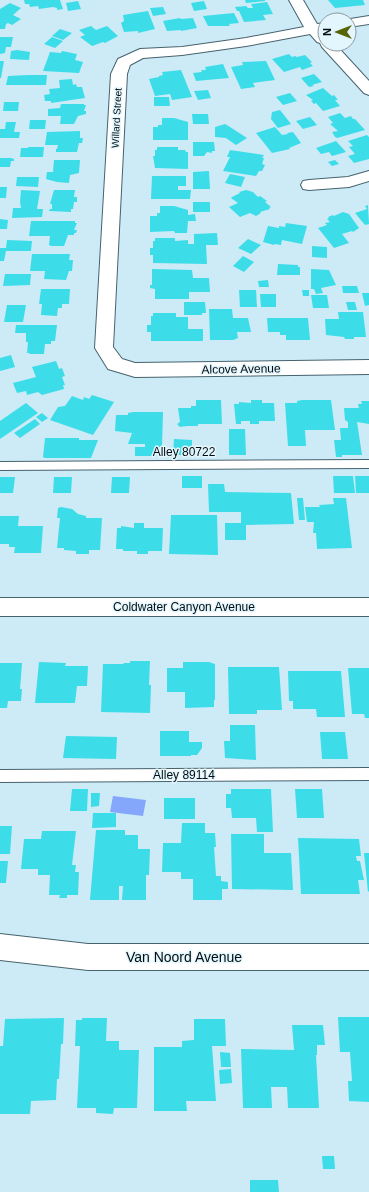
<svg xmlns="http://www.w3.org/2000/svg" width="369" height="1192" viewBox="0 0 369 1192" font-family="Arial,sans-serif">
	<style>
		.water { fill: #84a7fb }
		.building { fill: #3cdde8 }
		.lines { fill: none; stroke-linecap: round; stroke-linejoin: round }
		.lane-casing { stroke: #47626d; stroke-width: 2 }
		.street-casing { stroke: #47626d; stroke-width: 2 }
		.secondary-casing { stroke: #47626d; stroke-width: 2 }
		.lane { fill: #fff; fill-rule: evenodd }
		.street { fill: #fff; fill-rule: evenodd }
		.secondary { fill: #fff; fill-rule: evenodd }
		.labels { text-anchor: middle; stroke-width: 3; stroke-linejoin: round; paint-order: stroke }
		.far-street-label { font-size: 10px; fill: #040e12; stroke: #e3f6fd }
		.street-label { font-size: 12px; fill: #040e12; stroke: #e3f6fd }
		.near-street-label { font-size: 14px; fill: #040e12; stroke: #e3f6fd }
	</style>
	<rect width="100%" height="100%" fill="#ccebf7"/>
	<!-- water -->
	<polygon class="water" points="113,796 146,800 143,816 110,812"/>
	<!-- building -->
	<g class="building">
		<polygon points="24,0 60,0 63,9 57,10 57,8 53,7 39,9 38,6 30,7 29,4 25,4"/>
		<polygon points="245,0 265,0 265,1 246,3"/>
		<polygon points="328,0 363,0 365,5 335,8"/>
		<polygon points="78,1 81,9 68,11 66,3"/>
		<polygon points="204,1 207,9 194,11 191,3"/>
		<polygon points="267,2 273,14 263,15 266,20 244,22 239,11 237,11 235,7 246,6 248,8 253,8 251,4"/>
		<polygon points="10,3 21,8 13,15 21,19 12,25 8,23 6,24 5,29 0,29 0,9"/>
		<polygon points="163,7 166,14 153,16 150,8"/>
		<polygon points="148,11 155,29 138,33 138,31 124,32 121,23 124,21 123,15"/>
		<polygon points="234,13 239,23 229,24 230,26 208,26 203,16"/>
		<polygon points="180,18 181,19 193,18 197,28 181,31 181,30 167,31 163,21"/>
		<polygon points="91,26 96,30 107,26 118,36 105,43 103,42 92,46 80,37 85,35 79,30"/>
		<polygon points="60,29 72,33 63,40 52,36"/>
		<polygon points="0,37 13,37 11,47 6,47 5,53 0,54"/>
		<polygon points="52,37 63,41 55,48 44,44"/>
		<polygon points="17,50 30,52 29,60 10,59 11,51"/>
		<polygon points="62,51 77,54 75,60 83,62 79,73 43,71 50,52 61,53"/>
		<polygon points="289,54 292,57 295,56 297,57 305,55 312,62 310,63 313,66 302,70 300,67 284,72 272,59"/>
		<polygon points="0,61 4,61 1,78 0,78"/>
		<polygon points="266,61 275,80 253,83 255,87 241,89 231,67 243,65 242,62"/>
		<polygon points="223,64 229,78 196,81 193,73 202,72 201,70 206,70 205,67"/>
		<polygon points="181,70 192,97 172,100 170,94 155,96 149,79 159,77 159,76 163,75 162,72"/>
		<polygon points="314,74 322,82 312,85 314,86 309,87 301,78"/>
		<polygon points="28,75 47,75 46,85 6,85 8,76"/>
		<polygon points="72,79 73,85 76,84 77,87 82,87 85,98 51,103 51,101 45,101 44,95 50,94 49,89 60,88 59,80"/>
		<polygon points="323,88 332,96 334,95 338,100 335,100 340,106 323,111 316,103 314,104 311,101 313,100 306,95"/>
		<polygon points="208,90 211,98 198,100 194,91"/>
		<polygon points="290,93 297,101 283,105 276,97"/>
		<polygon points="154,97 169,97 170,106 154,106"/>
		<polygon points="4,102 19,102 18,111 3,111"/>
		<polygon points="61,104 84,104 84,105 86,105 84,111 86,111 86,114 78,116 74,124 60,124 61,116 48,116 48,109 60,108"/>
		<polygon points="280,110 291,124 278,128 271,119 272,112"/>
		<polygon points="340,113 345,118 351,116 353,119 355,119 365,130 337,138 335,137 332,132 338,131 330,124 333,123 328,117"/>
		<polygon points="192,114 208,114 209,124 193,124"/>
		<polygon points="310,117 317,125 303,129 296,121"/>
		<polygon points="162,118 174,118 188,122 188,140 153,140 153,127 158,127 158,125 162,125"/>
		<polygon points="30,120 46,120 45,129 29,129"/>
		<polygon points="6,122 16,122 14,132 20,132 19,138 0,138 0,129 5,129"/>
		<polygon points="225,124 230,127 247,138 236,145 226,138 215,137 215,127"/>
		<polygon points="275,127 282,135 288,134 287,133 293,132 301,143 289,148 290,149 272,153 256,133"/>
		<polygon points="80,131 80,138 83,138 82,143 79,143 77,152 56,152 56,149 57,149 58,145 45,145 47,132"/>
		<polygon points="367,135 369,137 369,159 354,163 348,156 355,154 349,147 353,146 348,141"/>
		<polygon points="336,141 346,152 332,156 329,152 321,154 316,148"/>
		<polygon points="193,142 214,142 215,151 212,151 212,153 207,152 204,156 193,156"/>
		<polygon points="28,147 44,147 43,157 20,157 21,148 28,148"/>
		<polygon points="157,147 178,147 178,150 185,150 186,152 188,152 188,169 155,168 153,156 155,156 155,150 157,150"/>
		<polygon points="230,150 264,155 262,158 264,158 262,164 265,165 262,171 259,171 256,176 223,171 230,157 227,157"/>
		<polygon points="0,158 11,158 14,159 14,161 11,161 10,167 0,167"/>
		<polygon points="54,160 80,160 79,173 70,175 69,183 57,182 46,179 47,172 53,172"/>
		<polygon points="335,160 339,164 332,166 328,162"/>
		<polygon points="209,171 210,189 193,189 193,172"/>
		<polygon points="230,174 245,177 241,187 225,183"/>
		<polygon points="152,176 186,176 186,186 178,186 178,190 191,190 190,199 151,199"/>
		<polygon points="17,177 39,177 38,187 16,186"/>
		<polygon points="0,187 7,187 6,198 0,198"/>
		<polygon points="21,190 40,191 37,209 43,209 42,217 12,218 13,208 21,208 20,202"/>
		<polygon points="54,190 75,190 74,197 77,197 77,202 74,202 73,209 71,209 71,212 49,211 50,209 52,209 52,204 50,204"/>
		<polygon points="246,190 253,192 258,197 260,196 267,201 265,202 271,207 269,208 270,209 260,212 261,213 256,216 250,213 240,217 229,207 238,203 231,198 232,197 240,193 239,192"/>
		<rect x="193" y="202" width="17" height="10"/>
		<polygon points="368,205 369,224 365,225 355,213 367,209 365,206"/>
		<polygon points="160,206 174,206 188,210 188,215 195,214 196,221 188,221 187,233 175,233 174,231 150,232 150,216 157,216 157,213 160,213"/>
		<polygon points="343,212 349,214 359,228 353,232 352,231 342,234 349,243 334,248 318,228 327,225 325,223 330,222 327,219 329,218 328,217 333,215 334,216"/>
		<polygon points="0,219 8,220 7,229 0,229"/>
		<polygon points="31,221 75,221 75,223 77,223 74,230 77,230 76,233 74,233 74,235 68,235 64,246 51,246 49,245 50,236 29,236"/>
		<polygon points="286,223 307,226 302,244 282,240 281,245 275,244 274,245 263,242 268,226 279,228 279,226 285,227"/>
		<polygon points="217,233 218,245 206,245 207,264 153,263 153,255 150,255 150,248 153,248 153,241 155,241 155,238 175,238 175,241 188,240 188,244 194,244 194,234"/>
		<polygon points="248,239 261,245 251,254 238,248"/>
		<polygon points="7,240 32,241 31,251 6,251 4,261 0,261 0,248 6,248"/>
		<polygon points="312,246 327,247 327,258 312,257"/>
		<polygon points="32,254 70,254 69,260 73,260 72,271 69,271 66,280 44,279 45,271 30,271"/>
		<polygon points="243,256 254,262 244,272 233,266"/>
		<polygon points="278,264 298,265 298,267 300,267 300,275 277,275"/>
		<polygon points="152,269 192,270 193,278 209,278 210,292 189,292 189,299 155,299 155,289 150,288 150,285 152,285"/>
		<polygon points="311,269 329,270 336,285 321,288 323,293 316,294 314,289 311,289"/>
		<polygon points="5,274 31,274 30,285 3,286"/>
		<polygon points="268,280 269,287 259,287 258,281"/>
		<polygon points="342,286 357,286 359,293 343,293"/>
		<polygon points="41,289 70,289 69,304 62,304 62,308 58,308 57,316 41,315 42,304 39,304"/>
		<polygon points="239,290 256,290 257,307 240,307"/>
		<polygon points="302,290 309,290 309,296 303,296"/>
		<polygon points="362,293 369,293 369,305 365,306"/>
		<polygon points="260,294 276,294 276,307 261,307"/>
		<polygon points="311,295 327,295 329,308 313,308"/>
		<polygon points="184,302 205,302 206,313 202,313 202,315 184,315"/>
		<polygon points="346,302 355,302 357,310 348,310"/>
		<polygon points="7,305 26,305 23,322 4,322"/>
		<polygon points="209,309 232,309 233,318 248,318 251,332 237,332 238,338 233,340 210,340"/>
		<polygon points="338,312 363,312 366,337 354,337 354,339 345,339 344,337 326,335 325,319 339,319"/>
		<polygon points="153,313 176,313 176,317 188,317 188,329 203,329 203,341 151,341 151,332 147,332 147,325 151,325 151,316 153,316"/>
		<polygon points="267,318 308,318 310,340 286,340 286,335 280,335 280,332 268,332"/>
		<polygon points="16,325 57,325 55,341 51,341 51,344 45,344 44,354 29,354 30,353 27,353 28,342 26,342 26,333 15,333"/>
		<polygon points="11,355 15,367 0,371 0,358"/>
		<polygon points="56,361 59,369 62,368 65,376 62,377 65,385 63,385 64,389 42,395 38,392 27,395 26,391 17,393 13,383 36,377 32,367"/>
		<polygon points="92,395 114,402 93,435 50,420 58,407 65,406 72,396 83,400 84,397 89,399"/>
		<polygon points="196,400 221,400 222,424 198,424 198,426 187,426 180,427 177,424 180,422 178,408 191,408 191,406 196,406"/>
		<polygon points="251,400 262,400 262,403 274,403 275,421 259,421 259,424 250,424 250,421 241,421 241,424 236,424 234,404 239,404 239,402 251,403"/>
		<polygon points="302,400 331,400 335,430 305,430 306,446 288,446 285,403 297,403 297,401"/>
		<polygon points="361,401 369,401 369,424 357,422 362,455 342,455 342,457 336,457 334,440 341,440 340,428 348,428 348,422 345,420 344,408 359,408 358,404 362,404"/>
		<polygon points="26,403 38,413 0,439 0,421"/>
		<polygon points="133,412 163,412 162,447 155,447 154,456 135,456 135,447 145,447 145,444 128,444 132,433 115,431 116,415 128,415 128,413"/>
		<polygon points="42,413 48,418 42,422 36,417"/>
		<polygon points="35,419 40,424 20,438 14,433"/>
		<polygon points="229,429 245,429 246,455 229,455"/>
		<polygon points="45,438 79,438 79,440 98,440 91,458 45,458 43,457"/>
		<polygon points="174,439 192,440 192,455 173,455"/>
		<rect x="182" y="476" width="20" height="12"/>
		<polygon points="333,476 353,476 355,493 334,493"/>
		<polygon points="355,476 369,476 369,493 356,493"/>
		<polygon points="0,477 15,477 13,493 0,493"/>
		<polygon points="54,477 72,477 71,493 53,493"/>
		<polygon points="112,477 130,477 129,493 111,493"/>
		<polygon points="208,484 224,484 225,492 291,493 294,524 246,525 246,540 225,540 225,523 241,523 241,512 209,512"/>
		<polygon points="297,498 303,498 305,520 299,520"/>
		<polygon points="333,498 346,498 352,548 317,549 316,533 313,533 314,522 307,522 305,507 320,507 319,505 334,504"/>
		<polygon points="61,507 72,509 78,514 86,516 86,518 102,518 100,550 89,550 89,554 76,554 76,551 64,550 64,548 57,548 60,518 57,518 58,508"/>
		<polygon points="171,515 217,515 218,555 169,554"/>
		<polygon points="0,516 19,516 18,526 43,526 41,553 14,553 15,547 9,547 9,544 0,544"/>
		<polygon points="134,523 144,523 144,528 163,528 162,551 148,551 148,554 137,554 137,551 123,551 123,549 116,549 117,528 121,528 121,526 134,528"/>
		<polygon points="130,661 150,661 149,685 151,685 150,713 101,712 103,664 123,664 124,663 130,663"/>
		<polygon points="39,662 66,663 65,666 88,666 87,686 77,686 75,703 35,703"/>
		<polygon points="183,662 209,662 215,664 215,700 214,700 214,707 185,708 185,692 167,692 167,668 183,668"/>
		<polygon points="0,663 22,663 20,689 22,689 21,701 8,701 7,708 0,708"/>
		<polygon points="228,667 279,667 282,710 257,710 257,714 229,714"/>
		<polygon points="348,668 369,668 369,718 365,718 364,714 352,714"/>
		<polygon points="288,671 341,671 345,717 317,717 316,709 293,709 293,701 289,701"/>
		<polygon points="230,725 255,725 256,760 225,758 224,741 230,741"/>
		<polygon points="160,731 189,731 189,742 202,742 202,748 197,755 191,755 191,756 160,756"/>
		<polygon points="320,732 345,732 348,759 322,759"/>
		<polygon points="66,736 117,737 116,759 63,758"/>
		<polygon points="72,789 88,789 87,811 70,811"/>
		<polygon points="231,789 271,789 273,832 257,832 256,818 232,818 231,808 226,808 226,794 231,794"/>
		<polygon points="295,789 322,789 324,818 297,818"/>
		<polygon points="91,793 100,793 99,806 91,807"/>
		<rect x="164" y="798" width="31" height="21"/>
		<polygon points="93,813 116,813 116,827 92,828"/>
		<polygon points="182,823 205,823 205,833 215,833 216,847 214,847 216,876 221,876 221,881 228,882 228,889 222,889 222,900 193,900 193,879 181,879 181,872 162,872 163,843 181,843"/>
		<polygon points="0,826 12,826 10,854 0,854"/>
		<polygon points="96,830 125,830 125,835 138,835 138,849 150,849 149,875 146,875 146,900 122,900 123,886 119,886 119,900 90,900"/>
		<polygon points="42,831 76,831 72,865 76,865 75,872 79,872 78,895 67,895 67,898 59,898 60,895 49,895 50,875 38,875 38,869 21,869 24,839 41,839"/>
		<polygon points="231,834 264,834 264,853 291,853 293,890 232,889"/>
		<polygon points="298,838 359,839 361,856 356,856 357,861 360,861 364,880 358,880 360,894 301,894"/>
		<polygon points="364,853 369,853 369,891 368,892"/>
		<polygon points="0,861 8,861 6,883 0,883"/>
		<polygon points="338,1017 369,1017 369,1102 349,1101 348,1081 352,1081 350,1052 340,1052"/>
		<polygon points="64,1018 63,1044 61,1044 59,1079 57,1079 56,1100 31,1101 30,1114 0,1114 0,1046 3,1046 5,1019"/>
		<polygon points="82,1018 107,1018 106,1041 119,1041 119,1050 139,1050 137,1108 114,1108 113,1114 96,1113 96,1108 77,1108 80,1046 75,1046 76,1020 82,1020"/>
		<polygon points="194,1019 225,1019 226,1046 212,1046 216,1101 186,1101 187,1111 154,1111 154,1047 182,1047 182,1041 194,1040"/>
		<polygon points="292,1025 323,1025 325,1045 317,1045 317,1055 316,1055 319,1108 288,1108 287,1087 271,1087 272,1108 243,1108 241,1049 294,1050"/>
		<polygon points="220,1052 230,1053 231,1067 221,1067"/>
		<polygon points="231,1069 232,1083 220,1084 219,1070"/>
		<polygon points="322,1156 334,1156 335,1169 323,1169"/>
		<polygon points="250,1180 278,1180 279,1192 250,1192"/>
	</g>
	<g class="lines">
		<defs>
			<g id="lane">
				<polygon points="369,460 369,468 0,470 0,462"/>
				<polygon points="369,768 369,780 0,782 0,770"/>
			</g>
			<g id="street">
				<polygon points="289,0 303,0 317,24 325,23 325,31 323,32 325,33 325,44 335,44 369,81 369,95 364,93 322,47 320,43 317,42 310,34 246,46 182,55 143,58 130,65 127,74 113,347 122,359 135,363 369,360 369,374 135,377 108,369 95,348 111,74 118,59 140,49 182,47 246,38 304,27"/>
				<polygon points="369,16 369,24 349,27 349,20 344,20"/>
				<polygon points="369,171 369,181 349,187 309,190 303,189 301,185 303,181 309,180 348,177"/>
				<polygon points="0,934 88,944 369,944 369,970 88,970 0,960"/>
			</g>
			<rect id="secondary" x="0" y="598" width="369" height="18"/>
		</defs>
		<!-- lane casing -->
		<use href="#lane" class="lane-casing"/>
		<!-- street casing -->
		<use href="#street" class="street-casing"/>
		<!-- secondary casing -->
		<use href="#secondary" class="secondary-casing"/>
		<!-- lane -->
		<use href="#lane" class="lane"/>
		<!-- street -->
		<use href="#street" class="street"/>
		<!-- secondary -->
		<use href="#secondary" class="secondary"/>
	</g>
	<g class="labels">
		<!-- far-street labels -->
		<g class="far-street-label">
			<text transform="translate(116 118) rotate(-87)" y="4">Willard Street</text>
		</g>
		<!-- street labels -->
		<g class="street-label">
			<text transform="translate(241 369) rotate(-1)" y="4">Alcove Avenue</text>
			<text x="184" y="456">Alley 80722</text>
			<text x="184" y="611">Coldwater Canyon Avenue</text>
			<text x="184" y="779">Alley 89114</text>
		</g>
		<!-- near-street labels -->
		<g class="near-street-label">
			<text x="184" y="962">Van Noord Avenue</text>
		</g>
	</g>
	<!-- north arrow -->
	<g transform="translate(337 32) rotate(270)"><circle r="19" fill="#e3f6fd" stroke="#8a999f"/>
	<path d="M0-3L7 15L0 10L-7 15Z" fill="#596406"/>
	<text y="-6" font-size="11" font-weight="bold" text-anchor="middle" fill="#040e12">N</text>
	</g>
</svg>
